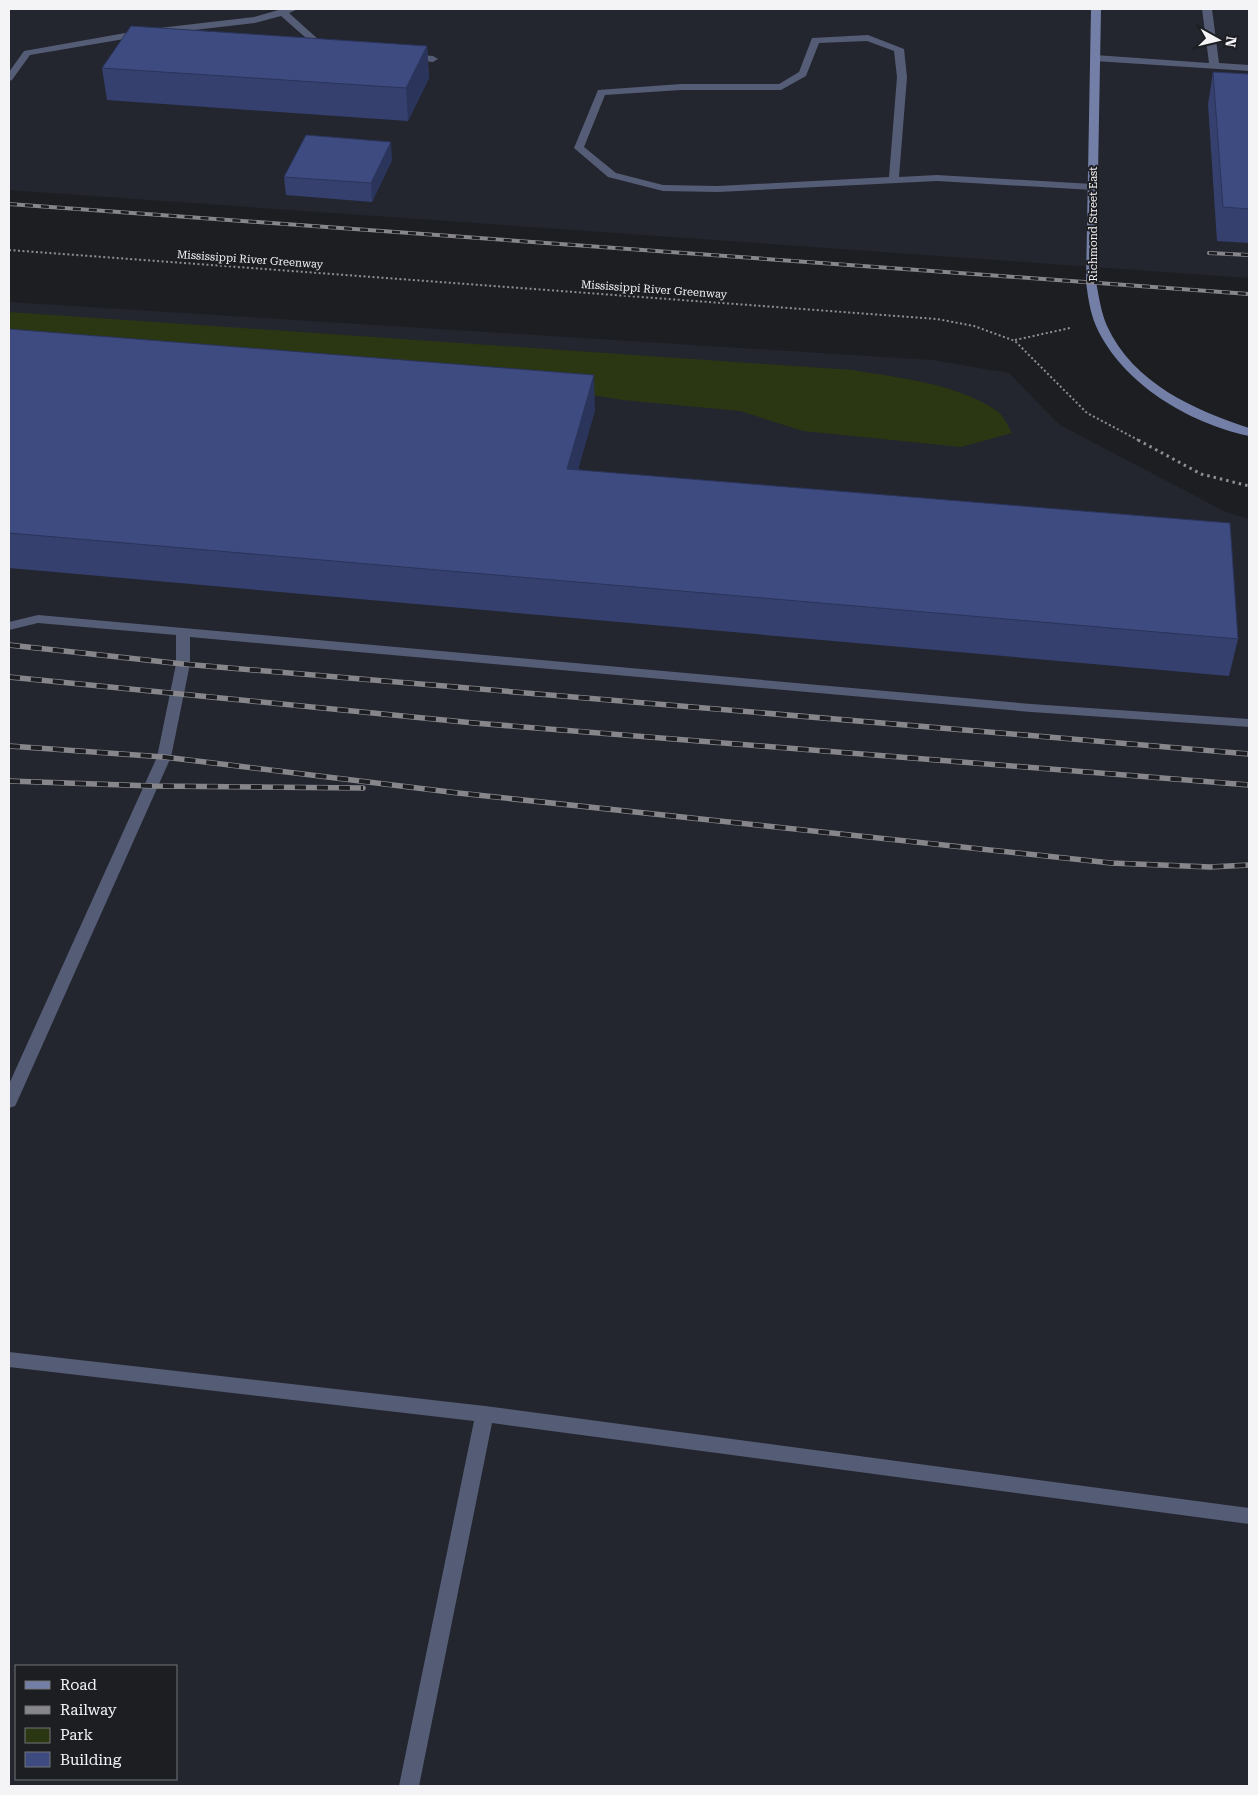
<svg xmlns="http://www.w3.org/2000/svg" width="1258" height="1795" viewBox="0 0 1258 1795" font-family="'Roboto Serif',serif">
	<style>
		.built { fill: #23262f; fill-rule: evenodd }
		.green { fill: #2a3712 }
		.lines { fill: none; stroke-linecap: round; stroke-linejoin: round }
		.path-far1 { stroke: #8f8f93; stroke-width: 2; stroke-dasharray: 2 2.5; stroke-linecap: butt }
		.path { stroke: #8f8f93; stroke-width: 3; stroke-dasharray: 2.5 4; stroke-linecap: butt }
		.lane { fill: #555c75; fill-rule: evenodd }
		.secondary { fill: #747fa7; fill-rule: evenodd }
		.rail-far1-casing { stroke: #87878b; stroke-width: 4 }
		.rail-casing { stroke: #87878b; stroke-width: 5.5 }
		.rail-far1 { stroke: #1d1e22; stroke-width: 2.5; stroke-dasharray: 8; stroke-linecap: butt }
		.rail { stroke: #1d1e22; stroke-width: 4; stroke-dasharray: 11; stroke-linecap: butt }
		.wall { fill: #35406f }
		.shaded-wall { fill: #2b345a }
		.building { fill: #3e4b81; stroke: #2b345a }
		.labels { text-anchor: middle; stroke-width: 4; stroke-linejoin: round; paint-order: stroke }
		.far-street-label { font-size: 11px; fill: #f4f4f7; stroke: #1d1e22 }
	</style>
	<rect width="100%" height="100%" fill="#1d1e22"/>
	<!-- built -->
	<g class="built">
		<polygon points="9,9 1249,9 1249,278 9,190"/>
		<path d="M 9,302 L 932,360 L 1009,373 L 1060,425 L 1226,512 L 1249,519 L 1249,1786 L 9,1786 ZM 16,1666 L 176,1666 L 176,1779 L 16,1779 Z"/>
	</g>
	<!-- green -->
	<path class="green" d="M 9,312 L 852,370 C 899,378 956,383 997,411 C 1003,415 1008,426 1012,433 L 961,447 L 803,431 L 740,411 L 623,400 L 547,388 L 9,341 Z"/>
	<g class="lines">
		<!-- path-far1 -->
		<g class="path-far1">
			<polyline points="9,250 937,319 974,326 1015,341 1087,413 1140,441"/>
			<polyline points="1015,340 1070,328"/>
		</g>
		<!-- path -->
		<polyline class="path" points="1138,440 1201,474 1249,486"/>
		<!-- lane -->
		<g class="lane">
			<polygon points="282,9 298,9 289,13 329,49 329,53 323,53 281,16 255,23 142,36 30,55 12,80 9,81 9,72 24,51 142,30 254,17"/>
			<polygon points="1202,9 1212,9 1219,63 1249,65 1249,71 1095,61 1090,58 1095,55 1209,63"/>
			<path d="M 868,35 L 904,49 L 907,77 L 899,177 L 937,175 L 1093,184 L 1098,187 L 1093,190 L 937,181 L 718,192 L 663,191 L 608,177 L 574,148 L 598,90 L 681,84 L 779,84 L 799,72 L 812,38 ZM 867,41 L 894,51 L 897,77 L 889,177 L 718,186 L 663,185 L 616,173 L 584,147 L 605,95 L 681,90 L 781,90 L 806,76 L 819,43 Z"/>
			<polygon points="409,54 433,56 438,59 433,62 406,59 404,57"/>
			<polygon points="38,615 1031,704 1249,719 1249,727 1031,712 190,637 190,664 171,757 17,1102 15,1106 9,1108 9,1084 157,757 176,664 176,635 38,623 9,630 9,622"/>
			<polygon points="9,1352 485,1406 1249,1508 1249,1524 492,1423 419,1786 399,1786 474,1421 9,1367"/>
		</g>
		<!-- secondary -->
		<path class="secondary" d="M 1091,9 L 1101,9 L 1096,282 C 1099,297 1101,312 1107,326 C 1133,383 1194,410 1249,428 L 1249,436 C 1189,423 1122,384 1096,326 C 1090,312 1088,297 1086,282 Z"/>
		<defs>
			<g id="rail-far1">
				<polyline points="9,204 1249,294"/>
				<polyline points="1209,253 1249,255"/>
			</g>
			<g id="rail">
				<polyline points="9,645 183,664 1249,754"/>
				<polyline points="9,677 474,723 1249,785"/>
				<polyline points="9,746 164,757 458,793 1111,863 1210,867 1249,865"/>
				<polyline points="9,781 153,786 363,788"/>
			</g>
		</defs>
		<!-- rail-far1 casing -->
		<use href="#rail-far1" class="rail-far1-casing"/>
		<!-- rail casing -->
		<use href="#rail" class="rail-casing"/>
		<!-- rail-far1 -->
		<use href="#rail-far1" class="rail-far1"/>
		<!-- rail -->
		<use href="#rail" class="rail"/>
	</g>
	<!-- wall -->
	<g class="wall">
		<polygon points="427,46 429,78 408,121 107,100 102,68"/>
		<polygon points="1213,72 1249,74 1249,243 1217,241 1208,104"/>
		<polygon points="392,160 372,202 286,195 284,177"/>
		<polygon points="9,329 595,410 578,469 1238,639 1229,676 9,568"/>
	</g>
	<!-- shaded-wall -->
	<g class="shaded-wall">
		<polygon points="427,46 429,78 408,121 406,88"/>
		<polygon points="391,142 392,160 372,202 371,183"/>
		<polygon points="594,375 595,410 568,505 567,469"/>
	</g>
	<!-- building -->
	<g class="building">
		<polygon points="131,26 427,46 406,88 102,68"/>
		<polygon points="1213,72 1249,74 1249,209 1223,207"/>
		<polygon points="306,135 391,142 371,183 284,177"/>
		<polygon points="9,329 594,375 567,469 1230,523 1238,639 9,533"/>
	</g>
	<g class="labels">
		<!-- far-street labels -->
		<g class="far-street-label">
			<text transform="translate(1093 224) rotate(-90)" y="4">Richmond Street East</text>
			<text transform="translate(250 259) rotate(4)" y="4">Mississippi River Greenway</text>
			<text transform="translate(654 289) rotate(4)" y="4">Mississippi River Greenway</text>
		</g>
	</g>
	<!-- border -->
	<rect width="1258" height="1795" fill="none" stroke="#f4f4f7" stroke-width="20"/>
	<!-- legend -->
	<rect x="15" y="1665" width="162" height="115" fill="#1d1e22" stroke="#737477"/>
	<rect x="25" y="1681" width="25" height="8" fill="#747fa7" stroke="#737477"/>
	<text x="60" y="1690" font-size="15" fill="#f4f4f7">Road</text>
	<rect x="25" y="1706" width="25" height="8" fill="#87878b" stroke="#737477"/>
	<text x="60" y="1715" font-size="15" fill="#f4f4f7">Railway</text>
	<rect x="25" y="1728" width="25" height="15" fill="#2a3712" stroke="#737477"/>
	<text x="60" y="1740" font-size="15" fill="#f4f4f7">Park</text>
	<rect x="25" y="1752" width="25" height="15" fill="#3e4b81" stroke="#737477"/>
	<text x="60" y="1765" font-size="15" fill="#f4f4f7">Building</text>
	<!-- north arrow -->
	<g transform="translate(1218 40) rotate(98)" stroke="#1d1e22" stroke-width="4" paint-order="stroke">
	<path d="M0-4L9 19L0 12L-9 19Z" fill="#f4f4f7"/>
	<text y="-8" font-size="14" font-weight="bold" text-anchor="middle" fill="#f4f4f7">N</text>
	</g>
</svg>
